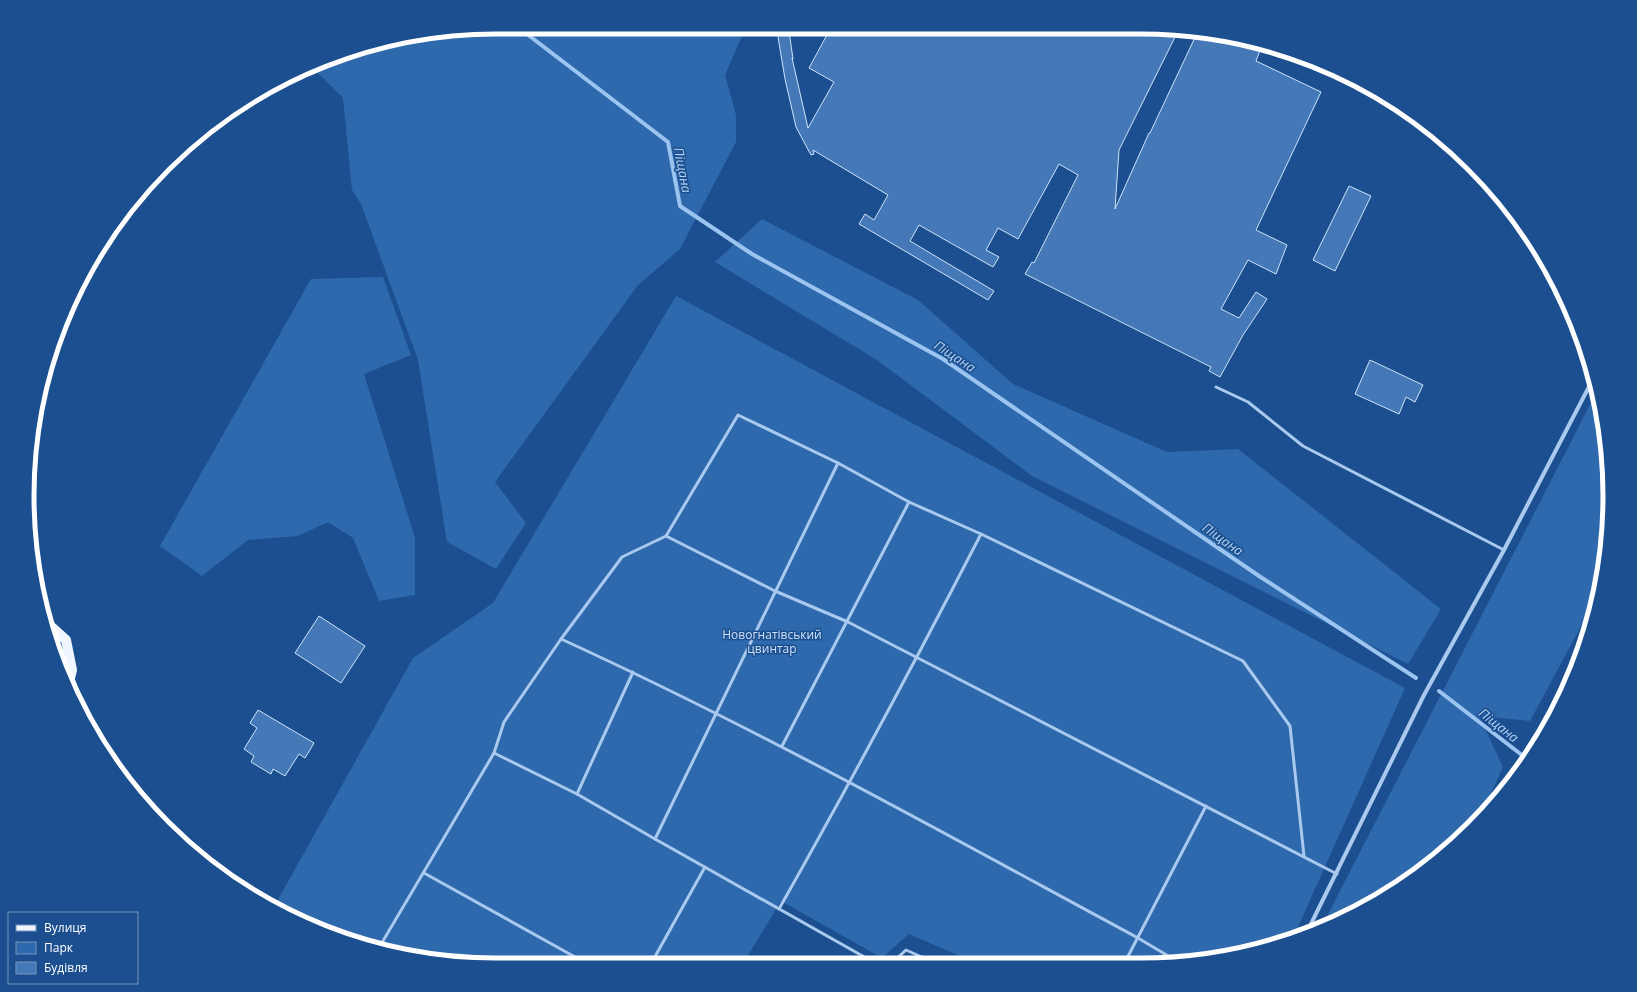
<svg xmlns="http://www.w3.org/2000/svg" width="1637" height="992" viewBox="0 0 1637 992" font-family="'Open Sans',sans-serif">
	<style>
		.green { fill: #2e69ad }
		.lines { fill: none; stroke-linecap: round; stroke-linejoin: round }
		.stream { stroke: #9cc4f0; stroke-width: 4 }
		.building { fill: #4478b7; stroke: #cfe3fa }
		.lane { stroke: #a9c9ee; stroke-width: 3 }
		.street { stroke: #a9c9ee; stroke-width: 4 }
		.primary { stroke: #f0f6ff; stroke-width: 10 }
		.labels { text-anchor: middle; stroke-width: 3; stroke-linejoin: round; paint-order: stroke }
		.park-label { font-size: 12px; fill: #cfe3fa; stroke: #1b4f8f }
		.water-label { font-size: 13px; font-style: italic; fill: #b5d3f5; stroke: #1b4f8f }
		.rim { fill: none; stroke: #fff; stroke-width: 5 }
	</style>
	<rect width="100%" height="100%" fill="#1b4f8f"/>
	<!-- green -->
	<g class="green">
		<polygon points="435,31 744,31 725,75 736,115 736,142 680,249 638,285 495,482 526,523 496,569 447,542 418,360 361,204 352,190 343,98 311,66 345,52"/>
		<polygon points="762,219 918,300 1013,384 1167,452 1238,449 1441,609 1408,664 1032,476 877,360 715,262"/>
		<polygon points="383,277 411,355 364,374 415,538 415,595 379,601 353,538 328,522 298,536 248,540 202,576 160,546 311,279"/>
		<polygon points="676,296 1405,688 1294,936 1263,949 1172,964 971,963 969,960 909,934 882,958 781,901 744,962 435,961 317,929 275,905 413,658 493,603"/>
		<polygon points="1596,393 1606,435 1609,526 1597,597 1530,721 1479,716 1503,767 1481,815 1450,848 1375,902 1323,924"/>
	</g>
	<g class="lines">
		<!-- stream -->
		<g class="stream">
			<polyline points="523,31 668,142 680,206 752,254 943,359 1259,576 1416,678"/>
			<polyline points="1439,691 1527,759"/>
		</g>
	</g>
	<!-- building -->
	<g class="building">
		<polygon points="777,31 789,31 793,59 792,58 808,128 834,82 809,68 829,31 1178,31 1119,150 1115,209 1149,133 1150,133 1198,31 1261,48 1256,61 1321,92 1256,230 1287,245 1276,274 1248,260 1221,309 1239,318 1256,292 1267,299 1243,335 1220,377 1209,371 1211,367 1025,274 1032,262 1034,263 1078,175 1059,164 1018,239 998,228 986,250 999,257 993,267 919,225 910,241 994,291 988,300 859,224 865,214 874,220 888,195 813,150 814,154 811,155 796,127 785,79"/>
		<polygon points="1349,186 1371,196 1335,271 1313,260"/>
		<polygon points="1370,360 1423,385 1415,402 1406,397 1399,414 1355,394"/>
		<polygon points="319,616 365,646 341,683 295,653"/>
		<polygon points="258,710 314,743 305,758 299,754 285,776 273,769 271,774 251,762 254,756 244,749 257,728 250,723"/>
	</g>
	<g class="lines">
		<!-- lane -->
		<g class="lane">
			<polyline points="1216,387 1248,402 1303,446 1504,550"/>
			<polyline points="666,536 775,591 848,622 1337,874"/>
			<polyline points="561,639 622,557 666,536 738,415 838,463 909,502 981,534 1243,661 1290,726 1304,856"/>
			<polyline points="782,746 909,502"/>
			<path d="M 494,753 L 504,722 L 561,639 C 758,729 947,835 1138,938 L 1180,963"/>
			<polyline points="577,794 633,672"/>
			<polyline points="655,839 838,463"/>
			<polyline points="424,873 584,962"/>
			<path d="M 779,909 C 849,785 916,660 981,534"/>
			<polyline points="380,946 494,753 577,794 655,839 875,963"/>
			<polyline points="652,962 705,867"/>
			<polyline points="892,963 906,950 935,963"/>
			<polyline points="1124,964 1206,806"/>
		</g>
		<!-- street -->
		<polyline class="street" points="1308,930 1424,695 1504,550 1593,379"/>
		<!-- primary -->
		<polyline class="primary" points="46,622 66,640 72,670 69,682"/>
	</g>
	<g class="labels">
		<!-- park labels -->
		<g class="park-label">
			<text x="772" y="639">Новогнатівський<tspan x="772" dy="14">цвинтар</tspan></text>
		</g>
		<!-- water labels -->
		<g class="water-label">
			<text transform="translate(683 170) rotate(79)" y="5">Піщана</text>
			<text transform="translate(955 356) rotate(33)" y="5">Піщана</text>
			<text transform="translate(1223 539) rotate(35)" y="5">Піщана</text>
			<text transform="translate(1499 725) rotate(38)" y="5">Піщана</text>
		</g>
	</g>
	<!-- crop -->
	<path d="M0 0H1637V992H0ZM496 34H1141A462 462 0 0 1 1603 496V496A462 462 0 0 1 1141 958H496A462 462 0 0 1 34 496V496A462 462 0 0 1 496 34Z" fill="#1b4f8f" fill-rule="evenodd"/>
	<path class="rim" d="M496 34H1141A462 462 0 0 1 1603 496V496A462 462 0 0 1 1141 958H496A462 462 0 0 1 34 496V496A462 462 0 0 1 496 34Z"/>
	<!-- legend -->
	<rect x="8" y="912" width="130" height="72" fill="#1b4f8f" stroke="#7695bc"/>
	<rect x="16" y="925" width="20" height="6" fill="#f0f6ff" stroke="#7695bc"/>
	<text x="44" y="932" font-size="12" fill="#ffffff">Вулиця</text>
	<rect x="16" y="942" width="20" height="12" fill="#2e69ad" stroke="#7695bc"/>
	<text x="44" y="952" font-size="12" fill="#ffffff">Парк</text>
	<rect x="16" y="962" width="20" height="12" fill="#4478b7" stroke="#7695bc"/>
	<text x="44" y="972" font-size="12" fill="#ffffff">Будівля</text>
</svg>
